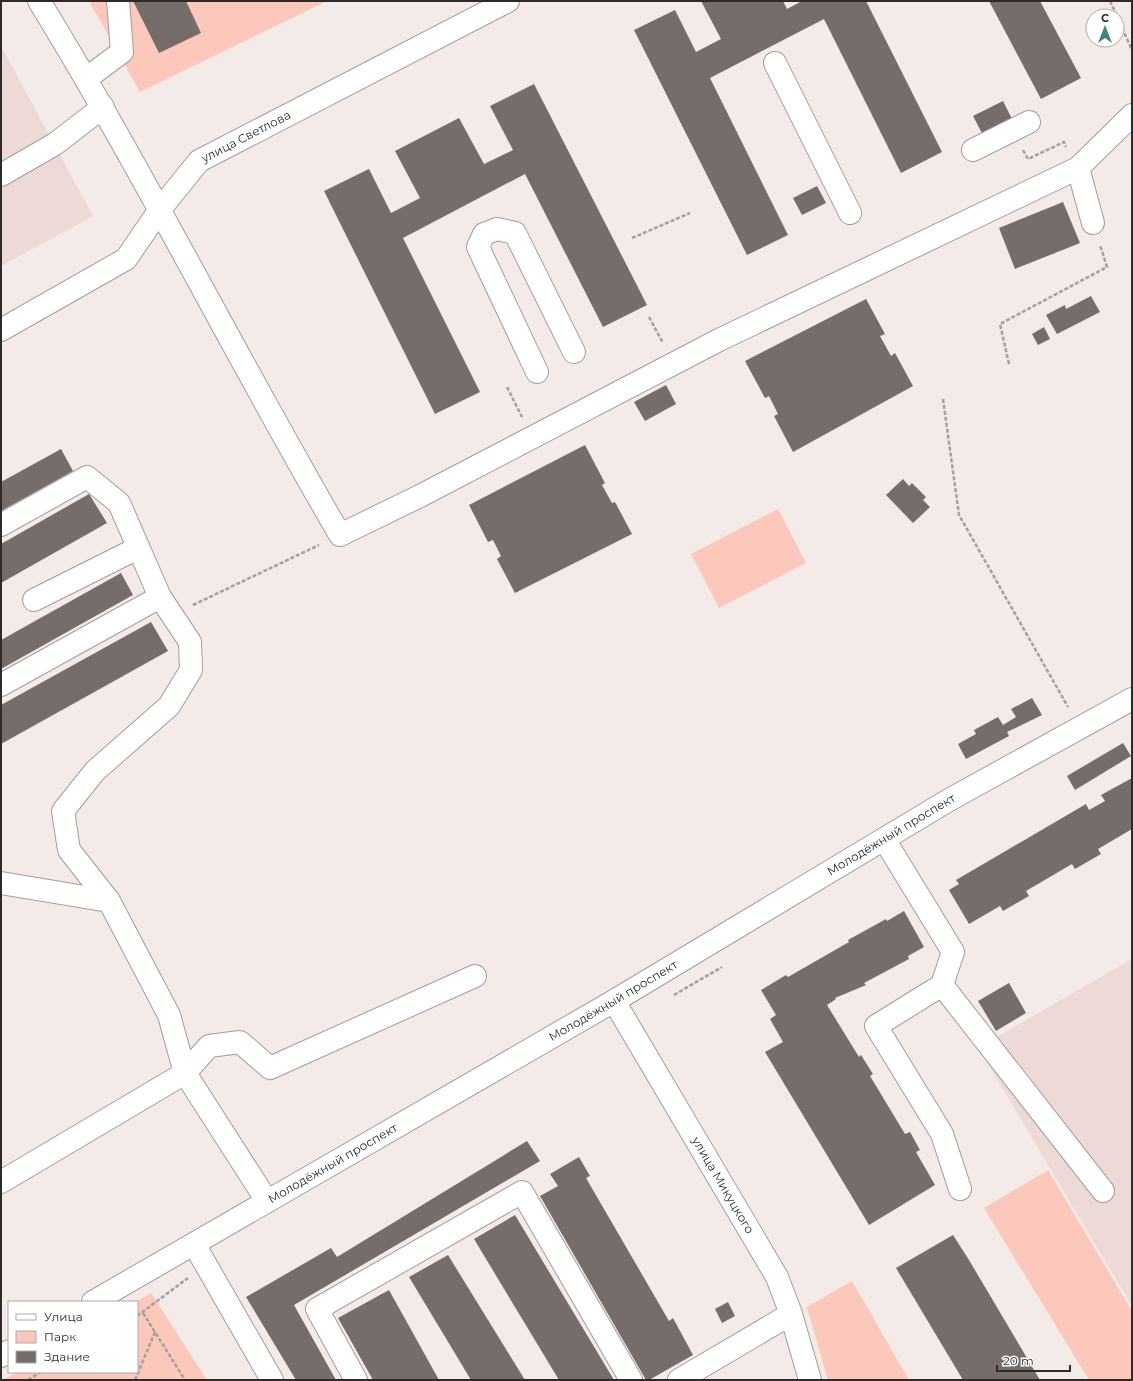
<svg xmlns="http://www.w3.org/2000/svg" width="1133" height="1381" viewBox="0 0 1133 1381" font-family="Montserrat,sans-serif">
	<style>
		.built { fill: #eddad6 }
		.green { fill: #fcc8bb }
		.building { fill: #766d6b }
		.lines { fill: none; stroke-linecap: round; stroke-linejoin: round }
		.minor-casing { stroke: #a59c99; stroke-width: 24 }
		.path { stroke: #a69f9d; stroke-width: 2.5; stroke-dasharray: 4 2; stroke-linecap: butt }
		.minor { stroke: #fff; stroke-width: 22 }
		.labels { text-anchor: middle; stroke-width: 4; stroke-linejoin: round; paint-order: stroke }
		.street-label { font-size: 12px; fill: #2e2a29; stroke: #fff }
	</style>
	<rect width="100%" height="100%" fill="#f4eae7"/>
	<!-- built -->
	<g class="built">
		<polygon points="1,46 93,216 1,266"/>
		<polygon points="1132,959 1132,1306 979,1049 988,1042"/>
	</g>
	<!-- green -->
	<g class="green">
		<polygon points="89,1 327,1 140,92"/>
		<polygon points="778,509 806,563 719,608 691,554"/>
		<polygon points="1048,1170 1132,1311 1132,1380 1089,1380 984,1208"/>
		<polygon points="852,1281 909,1380 910,1380 828,1380 807,1307"/>
		<polygon points="151,1293 207,1380 3,1380 17,1372 137,1372 136,1302"/>
	</g>
	<!-- building -->
	<g class="building">
		<polygon points="133,1 186,1 201,33 159,53"/>
		<polygon points="701,1 783,1 787,9 802,1 866,1 942,152 901,173 824,19 710,78 788,235 747,255 634,30 675,10 696,52 721,39"/>
		<polygon points="989,1 1040,1 1081,78 1041,99"/>
		<polygon points="534,84 647,305 603,327 525,174 403,238 480,392 435,414 324,191 369,169 391,213 420,198 395,151 459,118 484,164 513,150 490,106"/>
		<polygon points="1003,101 1014,123 984,137 973,116"/>
		<polygon points="817,186 826,203 802,215 793,198"/>
		<polygon points="1063,202 1080,243 1015,269 999,228"/>
		<polygon points="1091,296 1100,312 1057,334 1046,315 1065,305 1066,309"/>
		<polygon points="866,299 885,334 880,336 891,356 895,353 913,386 793,452 774,416 778,414 769,396 765,398 745,361"/>
		<polygon points="1044,327 1050,339 1038,345 1032,334"/>
		<polygon points="666,385 676,404 645,421 634,402"/>
		<polygon points="585,445 605,483 602,485 612,503 615,502 632,534 515,593 497,559 501,556 493,540 488,542 469,505"/>
		<polygon points="61,449 73,471 1,511 1,482"/>
		<polygon points="903,479 909,486 912,483 926,497 923,500 930,507 913,523 886,495"/>
		<polygon points="89,494 107,523 1,583 1,544"/>
		<polygon points="121,573 133,595 1,669 1,640"/>
		<polygon points="151,622 168,651 1,744 1,705"/>
		<polygon points="1032,698 1042,715 1007,732 1009,736 966,759 958,744 976,734 974,730 998,717 1003,725 1016,717 1011,709"/>
		<polygon points="1123,743 1131,756 1075,790 1067,776"/>
		<polygon points="1132,778 1132,829 1098,849 1101,854 1075,869 1072,864 1026,891 1029,896 1003,911 1000,906 969,924 949,890 959,884 956,880 1086,804 1089,810 1105,801 1101,795"/>
		<polygon points="904,911 924,947 908,956 909,959 864,983 866,985 835,998 836,999 827,1005 859,1057 861,1055 873,1074 870,1076 905,1134 910,1132 920,1150 916,1152 935,1185 869,1225 765,1052 783,1042 770,1019 776,1015 761,990 786,975 788,977 849,942 848,940 886,919 887,921"/>
		<polygon points="1009,983 1026,1013 996,1031 978,1001"/>
		<polygon points="527,1141 540,1161 294,1305 336,1380 296,1380 246,1297 331,1248 337,1257"/>
		<polygon points="579,1157 590,1176 586,1178 669,1321 673,1318 693,1355 649,1380 646,1380 540,1196 558,1186 550,1174"/>
		<polygon points="515,1215 614,1380 559,1380 474,1239"/>
		<polygon points="953,1235 969,1260 1040,1380 963,1380 896,1268"/>
		<polygon points="448,1255 525,1380 471,1380 409,1277"/>
		<polygon points="389,1290 439,1380 373,1380 338,1318"/>
		<polygon points="728,1302 735,1316 722,1323 715,1309"/>
	</g>
	<g class="lines">
		<defs>
			<g id="minor">
				<path d="M 39,1 C 146,175 237,359 340,535 L 420,496 L 719,340 L 1078,168 L 1132,115"/>
				<polyline points="775,63 850,213"/>
				<polyline points="87,78 122,52 118,1"/>
				<polyline points="973,150 1029,122"/>
				<polyline points="1078,168 1093,223"/>
				<polyline points="1,175 55,144 103,107"/>
				<path id="s1" d="M 1,330 L 126,259 L 161,208 L 199,161 L 508,1"/>
				<polyline points="537,372 478,247 484,234 497,229 515,233 574,352"/>
				<polyline points="1,525 87,477 119,503 160,597 190,642 191,670 169,706 95,771 63,811 69,850 109,901"/>
				<polyline points="34,600 138,548"/>
				<polyline points="1,685 160,597"/>
				<polyline points="884,839 953,952 942,985 876,1026 942,1134 960,1189"/>
				<polyline points="1,883 109,901 169,1015 185,1073 267,1201"/>
				<polyline points="942,985 1103,1191"/>
				<path id="s2" d="M 614,1001 L 777,1277 L 791,1314 L 810,1380"/>
				<polyline points="1,1182 185,1073 209,1046 240,1042 270,1068 475,976"/>
				<polyline points="194,1244 272,1380"/>
				<path id="s3" d="M 93,1302 L 614,1001 L 949,800 L 1132,699"/>
				<polyline points="1,1356 9,1351"/>
				<polyline points="356,1380 317,1309 522,1192 631,1380"/>
				<polyline points="679,1380 791,1314"/>
			</g>
		</defs>
		<!-- minor casing -->
		<use href="#minor" class="minor-casing"/>
		<!-- path -->
		<g class="path">
			<polyline points="1110,1 1117,16"/>
			<polyline points="1117,17 1132,50"/>
			<polyline points="1023,150 1028,159 1064,142 1066,147"/>
			<polyline points="632,238 690,213"/>
			<polyline points="649,317 663,343"/>
			<polyline points="1009,364 1000,324 1107,267 1100,245"/>
			<polyline points="507,387 522,417"/>
			<polyline points="943,399 959,515 1068,707"/>
			<polyline points="193,605 319,545"/>
			<polyline points="674,995 722,967"/>
			<polyline points="143,1313 185,1380"/>
			<polyline points="137,1316 188,1278"/>
			<polyline points="28,1380 41,1372"/>
			<polyline points="135,1380 155,1332"/>
		</g>
		<!-- minor -->
		<use href="#minor" class="minor"/>
	</g>
	<g class="labels">
		<!-- street labels -->
		<g class="street-label">
			<text dy="4" stroke="none"><textPath href="#s1" startOffset="319">улица Светлова</textPath></text>
			<text dy="4" stroke="none"><textPath href="#s3" startOffset="925">Молодёжный проспект</textPath></text>
			<text dy="4" stroke="none"><textPath href="#s3" startOffset="601">Молодёжный проспект</textPath></text>
			<text dy="4" stroke="none"><textPath href="#s3" startOffset="277">Молодёжный проспект</textPath></text>
			<text dy="4" stroke="none"><textPath href="#s2" startOffset="214">улица Микуцкого</textPath></text>
		</g>
	</g>
	<!-- border -->
	<rect width="1133" height="1381" fill="none" stroke="#2e2a29" stroke-width="4"/>
	<!-- legend -->
	<rect x="8" y="1301" width="130" height="72" fill="#ffffff" stroke="#abaaa9"/>
	<rect x="16" y="1314" width="20" height="6" fill="#ffffff" stroke="#abaaa9"/>
	<text x="44" y="1321" font-size="12" fill="#2e2a29">Улица</text>
	<rect x="16" y="1331" width="20" height="12" fill="#fcc8bb" stroke="#abaaa9"/>
	<text x="44" y="1341" font-size="12" fill="#2e2a29">Парк</text>
	<rect x="16" y="1351" width="20" height="12" fill="#766d6b" stroke="#abaaa9"/>
	<text x="44" y="1361" font-size="12" fill="#2e2a29">Здание</text>
	<!-- north arrow -->
	<g transform="translate(1105 28)"><circle r="19" fill="#ffffff" stroke="#abaaa9"/>
	<path d="M0-3L7 15L0 10L-7 15Z" fill="#438372"/>
	<text y="-6" font-size="11" font-weight="bold" text-anchor="middle" fill="#2e2a29">С</text>
	</g>
	<!-- scale -->
	<path d="M997 1365v6h73v-6" fill="none" stroke="#2e2a29" stroke-width="2"/>
	<text x="1003" y="1365" font-size="12" fill="#2e2a29" stroke="#ffffff" stroke-width="3" paint-order="stroke">20 m</text>
</svg>
